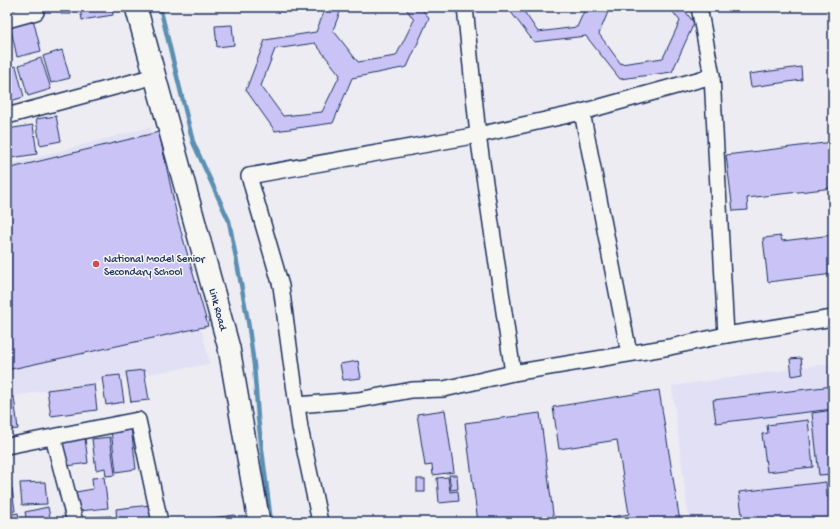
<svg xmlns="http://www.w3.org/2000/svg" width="840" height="529" viewBox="0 0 840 529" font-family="'Gochi Hand',sans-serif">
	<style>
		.built { fill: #e2e0f4 }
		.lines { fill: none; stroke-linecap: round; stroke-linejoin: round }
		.stream { stroke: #5c8fb1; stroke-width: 4.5 }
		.building { fill: #cac4f6; stroke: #1b2f5e; fill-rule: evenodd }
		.street-casing { stroke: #1b2f5e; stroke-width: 18 }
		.secondary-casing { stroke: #1b2f5e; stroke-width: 24 }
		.street { stroke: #f6f6f2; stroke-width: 15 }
		.secondary { stroke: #f6f6f2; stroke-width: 21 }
		.poi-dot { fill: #d1495b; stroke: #f6f6f2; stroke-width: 1.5 }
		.labels { text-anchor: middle; stroke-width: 3; stroke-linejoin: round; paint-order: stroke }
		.poi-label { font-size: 11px; fill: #1b2f5e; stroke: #f6f6f2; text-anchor: start }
		.street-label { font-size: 11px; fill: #1b2f5e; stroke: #f6f6f2 }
	</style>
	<rect width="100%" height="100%" fill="#edecf3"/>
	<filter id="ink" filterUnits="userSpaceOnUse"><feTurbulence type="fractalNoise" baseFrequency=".025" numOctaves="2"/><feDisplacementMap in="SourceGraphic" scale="8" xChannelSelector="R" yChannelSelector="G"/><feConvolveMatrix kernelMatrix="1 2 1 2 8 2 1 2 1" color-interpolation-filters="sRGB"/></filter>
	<g filter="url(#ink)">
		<!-- built -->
		<g class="built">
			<polygon points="150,127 210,364 7,397 7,165"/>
			<polygon points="833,363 833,522 689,522 672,386"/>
		</g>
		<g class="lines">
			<!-- stream -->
			<polyline class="stream" points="160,7 193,142 229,221 248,321 254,365 258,418 271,522"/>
		</g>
		<!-- building -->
		<g class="building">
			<rect x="61" y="7" width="10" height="7"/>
			<polygon points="80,7 112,7 113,15 82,20"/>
			<path d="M 326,7 L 342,7 L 333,30 L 358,62 L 396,56 L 414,20 L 405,7 L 420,7 L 429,18 L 407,67 L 352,78 L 333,123 L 275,131 L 246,90 L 265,40 L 316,32 ZM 315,43 L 340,75 L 322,112 L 283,116 L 261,86 L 275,49 Z"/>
			<polygon points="507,7 521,7 538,32 577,27 586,7 610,7 599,34 621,64 663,58 680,21 669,7 682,7 694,23 672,72 620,79 586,36 534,42"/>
			<polygon points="33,19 41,51 17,57 10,25"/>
			<polygon points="232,25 234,45 217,47 215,26"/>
			<polygon points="62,50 70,78 51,83 43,56"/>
			<polygon points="41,58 51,89 28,96 19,65"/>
			<polygon points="16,66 24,97 7,102 7,69"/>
			<polygon points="801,67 802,80 751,87 749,74"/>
			<polygon points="56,116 61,141 40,145 36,119"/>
			<polygon points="33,125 37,154 11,158 7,129"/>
			<polygon points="159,132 178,221 208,326 7,370 7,169"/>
			<polygon points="833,142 833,188 747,198 748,210 733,211 726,155"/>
			<polygon points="833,235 833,274 768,282 763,238 781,236 782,241"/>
			<polygon points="801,358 803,374 792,376 790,359"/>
			<polygon points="358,361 361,378 343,380 340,364"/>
			<polygon points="144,370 149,400 131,402 126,372"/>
			<polygon points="120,375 124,402 106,405 102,377"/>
			<polygon points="94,384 97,410 51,416 47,390"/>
			<polygon points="833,386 833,409 716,423 713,400"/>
			<polygon points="659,390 680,522 582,522 629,514 617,440 559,449 553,407"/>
			<polygon points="14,397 18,429 7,430 7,398"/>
			<polygon points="445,410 454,472 433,475 432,465 425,466 417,414"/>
			<polygon points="833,410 833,474 819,475 812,413"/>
			<polygon points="540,413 554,522 478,522 465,423"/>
			<polygon points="808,420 813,467 767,472 762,434 768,433 767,425"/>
			<polygon points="131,427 136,469 116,472 111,430"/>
			<polygon points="110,437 115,475 106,476 105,468 96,470 92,439"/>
			<polygon points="85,438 88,463 61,467 58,442"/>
			<polygon points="7,461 11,485 7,486"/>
			<polygon points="449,475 457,475 458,489 451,490"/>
			<polygon points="104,477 108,508 79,511 76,492 93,489 92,478"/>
			<polygon points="448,477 450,492 458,491 459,501 439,503 437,478"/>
			<rect x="417" y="479" width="8" height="13"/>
			<polygon points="45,482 47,504 22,505 20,483"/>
			<polygon points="826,482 827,497 833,497 833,522 743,522 739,492"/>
			<polygon points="7,488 12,488 15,511 7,512"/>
			<polygon points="150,505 152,522 117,522 116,509"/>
			<polygon points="48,507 51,522 27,522 25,512"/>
			<polygon points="18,513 20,522 7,522 7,515"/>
			<polygon points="235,515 236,522 198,522 197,520"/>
			<polygon points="111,516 112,522 87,522 86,517"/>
		</g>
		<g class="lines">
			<defs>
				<g id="street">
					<polyline points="465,7 478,135 513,373"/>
					<polyline points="699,7 712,76"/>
					<polyline points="7,20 36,12 35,7"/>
					<polyline points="582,112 629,353"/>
					<polyline points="7,116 155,76"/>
					<polyline points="297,405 358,400 412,390 444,389 513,373 670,347 726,335"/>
					<polyline points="53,437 75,522"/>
					<polyline points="7,446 138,420 160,522"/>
					<polyline points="320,522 300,428 281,286 249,176 478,135 582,112 712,76 726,335 833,318"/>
				</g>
				<polyline id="secondary" points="136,7 229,348 259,522"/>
			</defs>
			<!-- street casing -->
			<use href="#street" class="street-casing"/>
			<!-- secondary casing -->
			<use href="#secondary" class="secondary-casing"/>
			<!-- street -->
			<use href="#street" class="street"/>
			<!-- secondary -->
			<use href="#secondary" class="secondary"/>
		</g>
	</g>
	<!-- markers -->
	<circle class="poi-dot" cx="96" cy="264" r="4"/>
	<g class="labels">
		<!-- poi labels -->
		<g class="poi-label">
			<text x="104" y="262">National Model Senior<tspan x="104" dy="13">Secondary School</tspan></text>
		</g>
		<!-- street labels -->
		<g class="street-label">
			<text transform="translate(219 309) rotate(75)" y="4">Link Road</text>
		</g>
	</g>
	<!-- margin -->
	<rect width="840" height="529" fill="none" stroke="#f6f6f2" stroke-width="24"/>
	<rect x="12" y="12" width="816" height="505" fill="none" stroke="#1b2f5e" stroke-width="1.5" filter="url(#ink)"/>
</svg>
